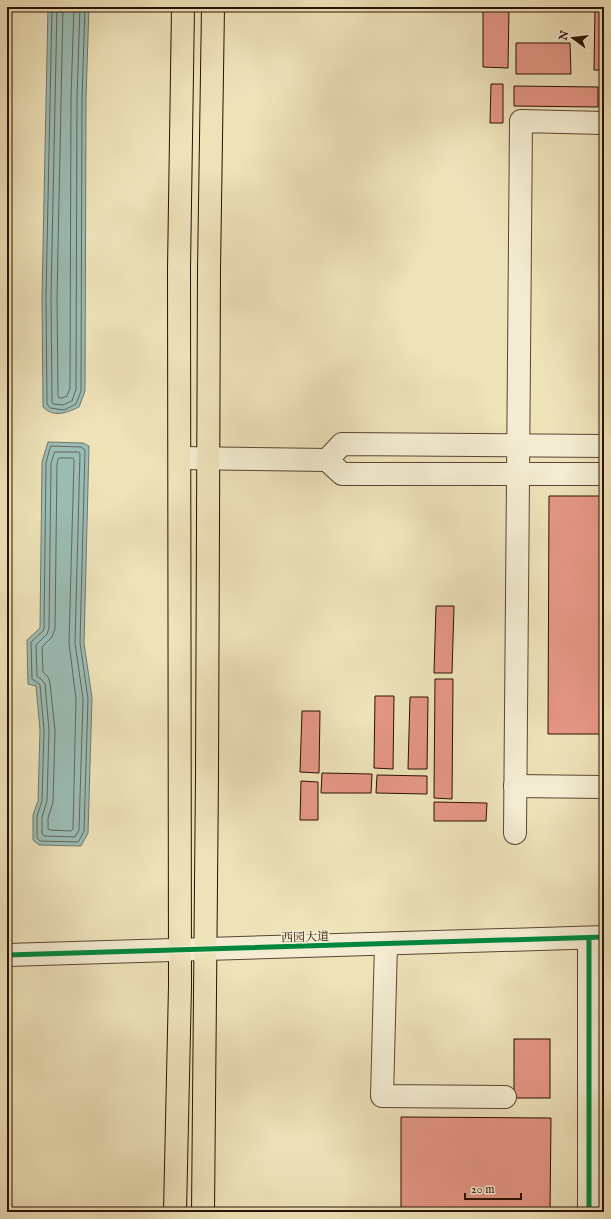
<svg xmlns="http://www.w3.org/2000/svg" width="611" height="1219" viewBox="0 0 611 1219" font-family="'IM FELL English','Noto Serif SC',serif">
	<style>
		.water { fill: #9bbdb5; stroke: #6e786d }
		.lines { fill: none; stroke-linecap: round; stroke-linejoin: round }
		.shore { stroke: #62665c; stroke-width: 1 }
		.building { fill: #e59785; stroke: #2a1002 }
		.minor-casing { stroke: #5b4430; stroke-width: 24 }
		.major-casing { stroke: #2a1002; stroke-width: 24 }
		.minor { stroke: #f4ecd2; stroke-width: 22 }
		.major { stroke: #eee2b9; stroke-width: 22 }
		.cycleway-casing { stroke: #f4ecd2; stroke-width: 8 }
		.cycleway { stroke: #00873e; stroke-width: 5 }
		.labels { text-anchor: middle; stroke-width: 3; stroke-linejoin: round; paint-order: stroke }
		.street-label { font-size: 12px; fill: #2a1002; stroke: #f4ecd2 }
	</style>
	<rect width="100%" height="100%" fill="#eee2b9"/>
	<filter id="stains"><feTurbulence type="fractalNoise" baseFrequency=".005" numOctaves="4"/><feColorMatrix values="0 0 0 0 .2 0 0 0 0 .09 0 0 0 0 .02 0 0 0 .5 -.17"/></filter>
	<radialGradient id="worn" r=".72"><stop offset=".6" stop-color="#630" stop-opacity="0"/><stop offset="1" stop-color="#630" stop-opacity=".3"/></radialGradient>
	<!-- water -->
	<g class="water">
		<path d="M 48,7 L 89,7 L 86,98 L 85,391 L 79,407 C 66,413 54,418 43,407 L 42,297 Z"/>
		<polygon points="48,442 83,443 89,446 84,643 92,698 88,833 81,846 39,845 33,840 33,815 38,801 40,730 36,686 28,684 27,640 40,628 42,462"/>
	</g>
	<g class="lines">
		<!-- shore -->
		<g class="shore">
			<polyline points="52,7 46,296 47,404 50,408 64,410 76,404 81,391 82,98 85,7"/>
			<polyline points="57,7 51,297 52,402 53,404 63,405 72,401 76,389 77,98 80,7"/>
			<polyline points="63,7 57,297 58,396 59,398 62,398 67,396 70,388 71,98 74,7"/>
			<polygon points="51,446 81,447 85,450 80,643 88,699 84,831 79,841 78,842 40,841 37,838 37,816 42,801 44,730 40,685 38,683 32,679 31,642 43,631 44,628 46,463"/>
			<polygon points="55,452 79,452 80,454 75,643 83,699 79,830 75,837 44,836 42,834 42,817 47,801 49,730 45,684 42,680 37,676 36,645 47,634 49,628 51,464"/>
			<polygon points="60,458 73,458 74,460 69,643 76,699 73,829 71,831 50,830 48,829 48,818 53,802 55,731 50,683 48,677 43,672 42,647 52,637 55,629 57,464 58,459"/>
		</g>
	</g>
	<!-- building -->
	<g class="building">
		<polygon points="483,7 509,7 508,68 483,67"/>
		<polygon points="595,7 604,7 604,70 594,70"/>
		<polygon points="516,43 570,43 571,74 516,74"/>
		<polygon points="491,84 503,84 503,123 490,123"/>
		<polygon points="514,86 598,87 598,107 514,106"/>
		<polygon points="549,496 604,496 604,734 548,734"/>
		<polygon points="436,606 454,606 452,673 434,673"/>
		<polygon points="435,679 453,679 452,799 434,798"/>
		<polygon points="375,696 394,696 393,769 374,768"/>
		<polygon points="410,697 428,697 427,769 408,769"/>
		<polygon points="302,711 320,711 319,773 300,772"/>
		<polygon points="322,773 372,774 371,793 321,793"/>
		<polygon points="377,775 427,776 427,794 376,793"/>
		<polygon points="301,781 318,782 318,820 300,820"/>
		<polygon points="434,802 487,803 486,821 434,821"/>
		<rect x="7" y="1036" width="3" height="36"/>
		<rect x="514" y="1039" width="36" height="59"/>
		<polygon points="401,1117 551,1118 550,1212 401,1212"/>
	</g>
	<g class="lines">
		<defs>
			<g id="minor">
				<polyline points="604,446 342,444 327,460 342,474 604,474"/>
				<polyline points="180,458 327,460"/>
				<polyline points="515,786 604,787"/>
				<polyline points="515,833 521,121 604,123"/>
				<polyline points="386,944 382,1096 505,1097"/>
				<polyline points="7,955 604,937"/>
				<polyline points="589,1212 589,938"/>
			</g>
			<g id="major">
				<polyline points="175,1212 180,986 179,269 183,7"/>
				<polyline points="203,1212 207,775 209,270 213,7"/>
			</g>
		</defs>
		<!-- minor casing -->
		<use href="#minor" class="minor-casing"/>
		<!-- major casing -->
		<use href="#major" class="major-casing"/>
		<!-- minor -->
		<use href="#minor" class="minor"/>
		<!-- major -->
		<use href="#major" class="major"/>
		<defs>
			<g id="cycleway">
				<polyline points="7,955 604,937"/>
				<polyline points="589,1212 589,938"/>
			</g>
		</defs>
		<!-- cycleway casing -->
		<use href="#cycleway" class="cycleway-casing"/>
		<!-- cycleway -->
		<use href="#cycleway" class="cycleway"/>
	</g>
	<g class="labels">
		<!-- street labels -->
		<g class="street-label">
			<text transform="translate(305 937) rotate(-2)" y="4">西园大道</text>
		</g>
	</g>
	<!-- margin -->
	<rect width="611" height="1219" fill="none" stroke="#eee2b9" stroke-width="24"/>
	<rect x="8" y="8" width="595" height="1203" fill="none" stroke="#2a1002" stroke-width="2"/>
	<rect x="12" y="12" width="587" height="1195" fill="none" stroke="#2a1002"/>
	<!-- north arrow -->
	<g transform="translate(573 38) rotate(285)" stroke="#f4ecd2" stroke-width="3" paint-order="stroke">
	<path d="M0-3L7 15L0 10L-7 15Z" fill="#2a1002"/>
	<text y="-6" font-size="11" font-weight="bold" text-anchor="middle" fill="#2a1002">N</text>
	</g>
	<!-- scale -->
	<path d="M465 1193v6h56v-6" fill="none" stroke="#2a1002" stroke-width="2"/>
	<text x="471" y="1193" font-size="12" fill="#2a1002" stroke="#f4ecd2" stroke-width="3" paint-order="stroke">20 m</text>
	<rect width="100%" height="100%" filter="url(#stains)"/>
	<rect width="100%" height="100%" fill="url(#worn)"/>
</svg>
